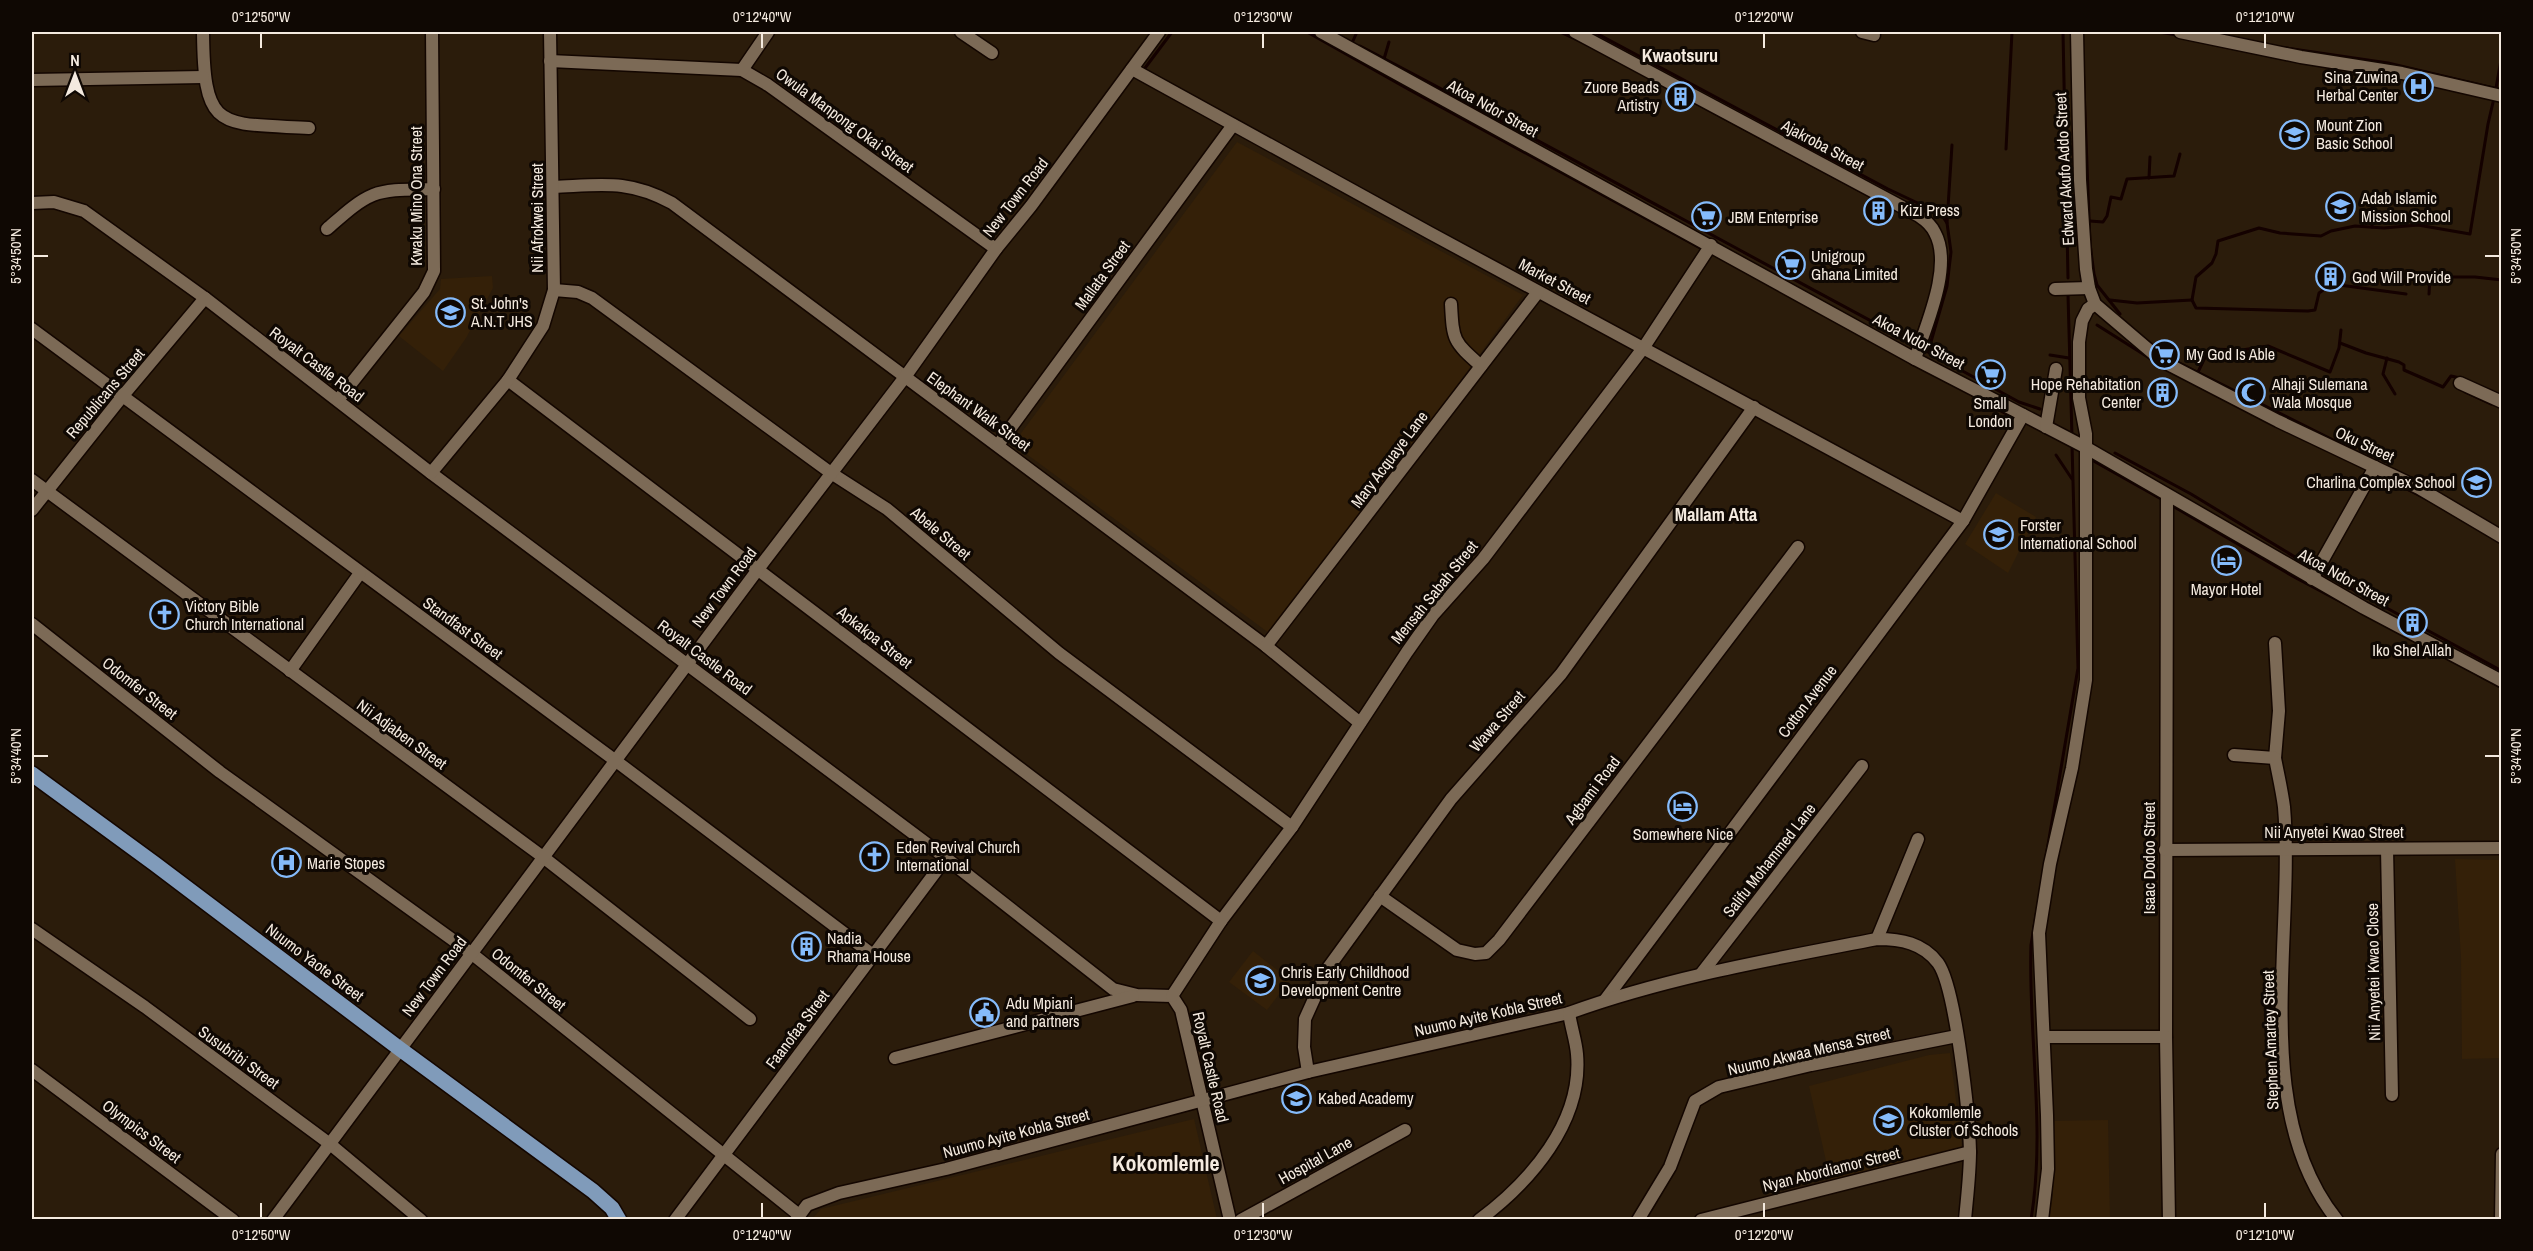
<svg xmlns="http://www.w3.org/2000/svg" width="2533" height="1251" viewBox="0 0 2533 1251" font-family="'Archivo Narrow',sans-serif">
	<style>
		.built { fill: #342008 }
		.lines { fill: none; stroke-linecap: round; stroke-linejoin: round }
		.stream { stroke: #140100; stroke-width: 3 }
		.minor-casing { stroke: #130600; stroke-width: 15 }
		.major-casing { stroke: #130600; stroke-width: 18 }
		.minor { stroke: #7c6a56; stroke-width: 12 }
		.major { stroke: #809bba; stroke-width: 15 }
		.ticks { fill: none; stroke: #f4eadf; stroke-width: 2 }
		.labels { text-anchor: middle; stroke-width: 6; stroke-linejoin: round; paint-order: stroke }
		.poi-label { font-size: 16px; fill: #f4eadf; stroke: #0f0803; text-anchor: start }
		.street-label { font-size: 16px; fill: #f4eadf; stroke: #0f0803 }
		.neighbourhood-label { font-size: 18px; font-weight: bold; fill: #f4eadf; stroke: #0f0803 }
		.district-label { font-size: 22px; font-weight: bold; fill: #f4eadf; stroke: #0f0803 }
		.neatline { fill: none; stroke: #f4eadf; stroke-width: 2 }
		.ticks-label { font-size: 15px; text-anchor: middle; fill: #f4eadf }
	</style>
	<rect width="100%" height="100%" fill="#2b1c0b"/>
	<!-- built -->
	<g class="built">
		<polygon points="1237,142 1523,295 1273,636 1013,444"/>
		<polygon points="492,276 493,288 466,338 443,371 399,336 440,289 441,279"/>
		<polygon points="1996,493 2036,517 2008,573 1965,544"/>
		<polygon points="2455,859 2501,860 2501,1058 2462,1059 2461,958"/>
		<polygon points="1253,951 1290,980 1267,1010 1229,982"/>
		<polygon points="1950,1053 1963,1156 1832,1187 1809,1086 1929,1055"/>
		<polygon points="1194,1119 1217,1219 812,1219 821,1209"/>
		<polygon points="2108,1120 2110,1219 2049,1220 2053,1195 2051,1121"/>
	</g>
	<g class="lines">
		<!-- stream -->
		<g class="stream">
			<polyline points="1307,32 1408,89 1702,249"/>
			<polyline points="1560,32 1588,45"/>
			<polyline points="1594,32 1888,189 1941,214 1947,223"/>
			<polyline points="2063,32 2068,278"/>
			<polyline points="2159,32 2177,35"/>
			<polyline points="1352,43 1357,32"/>
			<path d="M 1360,46 C 1546,143 1728,245 1914,344 L 1927,307"/>
			<polyline points="2286,48 2388,63 2502,90"/>
			<polyline points="1384,59 1389,42"/>
			<polyline points="2083,61 2090,244 2094,274 2097,285 2120,314"/>
			<polyline points="1145,68 1172,32"/>
			<polyline points="2496,88 2501,60"/>
			<polyline points="1673,91 1871,197"/>
			<polyline points="1952,145 1947,223 1951,252 1947,286 1928,352 2019,402 2040,409"/>
			<polyline points="2006,149 2012,32"/>
			<polyline points="2149,178 2150,157"/>
			<polyline points="2090,221 2103,222 2107,216 2111,197 2121,199 2127,179 2174,176 2180,154"/>
			<polyline points="2372,227 2372,200"/>
			<polyline points="2406,294 2332,284 2319,293 2315,310 2308,311 2196,308 2192,300 2196,277 2212,263 2216,254 2218,241 2259,228 2280,233 2321,236 2331,231 2355,226 2384,228 2418,225 2470,234 2488,124 2494,98"/>
			<polyline points="2429,294 2430,277 2475,277 2502,280"/>
			<polyline points="2068,295 2072,437"/>
			<polyline points="2110,300 2137,303 2192,300"/>
			<polyline points="2097,325 2151,359"/>
			<polyline points="2340,343 2366,353 2399,362 2404,365 2404,370 2443,387 2451,376 2460,378"/>
			<polyline points="2155,347 2179,363 2371,459"/>
			<polyline points="2050,355 2069,358"/>
			<polyline points="2387,358 2383,374 2395,394"/>
			<polyline points="2198,372 2209,349 2242,350 2268,346 2330,372 2339,348 2341,330"/>
			<polyline points="2465,392 2491,404"/>
			<polyline points="1972,395 2010,416"/>
			<polyline points="2115,453 2191,494 2313,568"/>
			<polyline points="2056,455 2072,479"/>
			<polyline points="2090,459 2163,500"/>
			<polyline points="2401,486 2432,502"/>
			<polyline points="2171,505 2296,578 2345,604"/>
			<polyline points="2319,571 2502,671"/>
			<polyline points="2478,675 2502,688"/>
			<path d="M 2031,1220 C 2046,1129 2028,1036 2031,945 L 2078,668 L 2072,444"/>
		</g>
		<defs>
			<g id="minor">
				<path d="M 203,32 C 204,132 218,123 309,128"/>
				<polyline points="961,32 992,53"/>
				<polyline points="1321,32 1915,359 2085,447 2364,608 2502,681"/>
				<path d="M 1575,32 L 1919,216 C 1925,220 1932,226 1935,233 C 1953,266 1926,325 1915,359"/>
				<polyline points="1862,32 1874,35"/>
				<polyline points="2077,32 2080,180 2086,269 2089,288 2095,304 2162,361 2278,421 2419,488 2502,537"/>
				<polyline points="2180,32 2301,57 2402,73 2502,96"/>
				<polyline points="550,61 742,70 768,85 996,249"/>
				<polyline points="1132,69 1430,233 1963,521"/>
				<polyline points="742,70 768,32"/>
				<polyline points="32,80 203,77"/>
				<path d="M 554,187 C 601,185 628,179 672,203 L 1266,646 L 1360,723"/>
				<polyline points="32,203 54,202 84,211 205,298 431,473 946,858 1113,989 1137,995 1172,996 1181,1010 1230,1220"/>
				<path d="M 327,229 C 341,217 356,202 373,195 C 391,188 414,190 434,189"/>
				<polyline points="2055,289 2089,288"/>
				<polyline points="554,290 578,292 592,298 831,473 887,509 1059,653 1292,827"/>
				<path d="M 1451,304 C 1453,341 1453,341 1481,366"/>
				<polyline points="32,329 616,761 873,955"/>
				<path d="M 508,380 C 747,559 982,742 1221,921"/>
				<polyline points="2460,383 2502,402"/>
				<polyline points="338,400 424,292 434,271 432,32"/>
				<polyline points="2046,427 2056,369"/>
				<polyline points="998,445 1233,125"/>
				<polyline points="431,473 508,380 543,326 554,290 550,32"/>
				<polyline points="32,480 543,857 750,1019"/>
				<polyline points="2167,495 2166,1037 2169,1220"/>
				<polyline points="32,510 121,398 205,298"/>
				<polyline points="2312,579 2375,467"/>
				<polyline points="32,624 220,772 471,953 799,1215"/>
				<polyline points="2275,643 2279,711 2275,758"/>
				<polyline points="1266,646 1538,292"/>
				<polyline points="290,671 360,573"/>
				<path d="M 2234,755 L 2275,758 C 2278,774 2282,791 2284,807 C 2295,937 2249,1111 2337,1220"/>
				<polyline points="2387,849 2392,1095"/>
				<polyline points="2165,850 2502,848"/>
				<polyline points="1380,896 1457,950 1475,954 1486,953 1499,940 1798,547"/>
				<polyline points="32,929 145,1007 330,1144 421,1220"/>
				<polyline points="1877,939 1918,839"/>
				<polyline points="1701,974 1862,766"/>
				<polyline points="1172,996 1221,921 1292,827 1407,652 1433,615 1483,559 1644,347 1711,245"/>
				<polyline points="1605,1000 1963,521 2023,415"/>
				<polyline points="2044,1037 2166,1037"/>
				<polyline points="895,1058 1133,996"/>
				<polyline points="32,1070 233,1220"/>
				<polyline points="1308,1072 1304,1047 1305,1019 1328,968 1451,799 1561,674 1754,407"/>
				<polyline points="273,1220 759,568 905,377 996,249 1031,206 1159,32"/>
				<polyline points="675,1220 946,858"/>
				<path d="M 796,1220 L 807,1205 L 839,1193 L 946,1169 L 1308,1072 L 1569,1013 C 1668,977 1774,959 1877,939 C 1901,939 1923,943 1938,963 C 1956,988 1969,1116 1970,1151 C 1970,1174 1967,1197 1965,1220"/>
				<polyline points="1241,1220 1405,1130"/>
				<path d="M 1479,1220 C 1530,1182 1583,1122 1577,1054 C 1576,1041 1571,1027 1569,1013"/>
				<polyline points="1638,1220 1670,1167 1695,1101 1719,1087 1811,1065 1957,1036"/>
				<polyline points="1701,1220 1970,1152"/>
				<polyline points="2042,1220 2048,1169 2047,1115 2039,933 2050,864 2072,768 2086,680 2086,434 2079,398 2079,342 2082,321 2088,309 2095,304"/>
				<polyline points="2501,1220 2502,1154"/>
			</g>
			<polyline id="major" points="32,774 155,864 400,1049 593,1191 612,1208 619,1220"/>
		</defs>
		<!-- minor casing -->
		<use href="#minor" class="minor-casing"/>
		<!-- major casing -->
		<use href="#major" class="major-casing"/>
		<!-- minor -->
		<use href="#minor" class="minor"/>
		<!-- major -->
		<use href="#major" class="major"/>
	</g>
	<!-- ticks -->
	<path class="ticks" d="M 261,33 L 261,48M 762,33 L 762,48M 1263,33 L 1263,48M 1764,33 L 1764,48M 2265,33 L 2265,48M 33,256 L 48,256M 2485,256 L 2500,256M 33,756 L 48,756M 2485,756 L 2500,756M 261,1203 L 261,1218M 762,1203 L 762,1218M 1263,1203 L 1263,1218M 1764,1203 L 1764,1218M 2265,1203 L 2265,1218"/>
	<!-- icons -->
	<defs>
		<symbol id="hospital-ring" viewBox="-11 -11 22 22"><circle r="9.5" fill="#0f0803" stroke="#85bbfb" stroke-width="1.5"/><path d="M-5-5h3v3.5h4V-5h3V5h-3V1.5h-4V5h-3Z" fill="#85bbfb"/></symbol>
		<symbol id="building-ring" viewBox="-11 -11 22 22"><circle r="9.5" fill="#0f0803" stroke="#85bbfb" stroke-width="1.5"/><path d="M-4-6H4V6H1V3H-1V6H-4ZM-2.5-4.3h1.7v1.8h-1.7ZM.8-4.3h1.7v1.8H.8ZM-2.5-1h1.7V.8h-1.7ZM.8-1h1.7V.8H.8Z" fill="#85bbfb"/></symbol>
		<symbol id="school-ring" viewBox="-11 -11 22 22"><circle r="9.5" fill="#0f0803" stroke="#85bbfb" stroke-width="1.5"/><path d="M0-5L7-2L0 1L-7-2ZM-4 1L0 2.5L4 1V4Q0 6-4 4Z" fill="#85bbfb"/></symbol>
		<symbol id="supermarket-ring" viewBox="-11 -11 22 22"><circle r="9.5" fill="#0f0803" stroke="#85bbfb" stroke-width="1.5"/><path d="M-6-5.5h2.5l.6 2H6L4.5 2H-2.5L-4.4-4H-6ZM-1.5 3.2a1.3 1.3 0 1 0 .1 0ZM3 3.2a1.3 1.3 0 1 0 .1 0Z" fill="#85bbfb"/></symbol>
		<symbol id="mosque-ring" viewBox="-11 -11 22 22"><circle r="9.5" fill="#0f0803" stroke="#85bbfb" stroke-width="1.5"/><path d="M3.5-4.9A6 6 0 1 0 3.5 4.9A5 5 0 1 1 3.5-4.9Z" fill="#85bbfb"/></symbol>
		<symbol id="hotel-ring" viewBox="-11 -11 22 22"><circle r="9.5" fill="#0f0803" stroke="#85bbfb" stroke-width="1.5"/><path d="M-6-4.5h1.5V1H6V5H4.5V3h-9V5H-6ZM-4 0a1.8 1.8 0 1 1 3.6 0ZM.5 0V-2.5h3Q6-2.5 6 0Z" fill="#85bbfb"/></symbol>
		<symbol id="church-ring" viewBox="-11 -11 22 22"><circle r="9.5" fill="#0f0803" stroke="#85bbfb" stroke-width="1.5"/><path d="M-1.2-6h2.4v3.5h3.3v2.4h-3.3V6h-2.4V-.1h-3.3v-2.4h3.3Z" fill="#85bbfb"/></symbol>
		<symbol id="civic-ring" viewBox="-11 -11 22 22"><circle r="9.5" fill="#0f0803" stroke="#85bbfb" stroke-width="1.5"/><path d="M-.6-6.5H3V-4.5H.6V-3L4-1V1h2V6H-6V1h2V-1L-.6-3ZM-1.2 2.5V6h2.4V2.5Z" fill="#85bbfb"/></symbol>
	</defs>
	<g fill-rule="evenodd">
		<use href="#hospital-ring" x="2402" y="70" width="33" height="33"/>
		<use href="#building-ring" x="1664" y="80" width="33" height="33"/>
		<use href="#school-ring" x="2278" y="118" width="33" height="33"/>
		<use href="#school-ring" x="2324" y="190" width="33" height="33"/>
		<use href="#building-ring" x="1862" y="194" width="33" height="33"/>
		<use href="#supermarket-ring" x="1690" y="200" width="33" height="33"/>
		<use href="#supermarket-ring" x="1774" y="248" width="33" height="33"/>
		<use href="#building-ring" x="2314" y="260" width="33" height="33"/>
		<use href="#school-ring" x="434" y="296" width="33" height="33"/>
		<use href="#supermarket-ring" x="2148" y="338" width="33" height="33"/>
		<use href="#supermarket-ring" x="1974" y="358" width="33" height="33"/>
		<use href="#building-ring" x="2146" y="376" width="33" height="33"/>
		<use href="#mosque-ring" x="2234" y="376" width="33" height="33"/>
		<use href="#school-ring" x="2460" y="466" width="33" height="33"/>
		<use href="#school-ring" x="1982" y="518" width="33" height="33"/>
		<use href="#hotel-ring" x="2210" y="544" width="33" height="33"/>
		<use href="#church-ring" x="148" y="598" width="33" height="33"/>
		<use href="#building-ring" x="2396" y="606" width="33" height="33"/>
		<use href="#hotel-ring" x="1666" y="790" width="33" height="33"/>
		<use href="#church-ring" x="858" y="840" width="33" height="33"/>
		<use href="#hospital-ring" x="270" y="846" width="33" height="33"/>
		<use href="#building-ring" x="790" y="930" width="33" height="33"/>
		<use href="#school-ring" x="1244" y="964" width="33" height="33"/>
		<use href="#civic-ring" x="968" y="996" width="33" height="33"/>
		<use href="#school-ring" x="1280" y="1082" width="33" height="33"/>
		<use href="#school-ring" x="1872" y="1104" width="33" height="33"/>
	</g>
	<g class="labels">
		<!-- poi labels -->
		<g class="poi-label">
			<text x="2398" y="83" text-anchor="end">Sina Zuwina<tspan x="2398" dy="18">Herbal Center</tspan></text>
			<text x="1659" y="93" text-anchor="end">Zuore Beads<tspan x="1659" dy="18">Artistry</tspan></text>
			<text x="2316" y="131">Mount Zion<tspan x="2316" dy="18">Basic School</tspan></text>
			<text x="2361" y="204">Adab Islamic<tspan x="2361" dy="18">Mission School</tspan></text>
			<text x="1900" y="216">Kizi Press</text>
			<text x="1728" y="223">JBM Enterprise</text>
			<text x="1811" y="262">Unigroup<tspan x="1811" dy="18">Ghana Limited</tspan></text>
			<text x="2352" y="283">God Will Provide</text>
			<text x="471" y="309">St. John's<tspan x="471" dy="18">A.N.T JHS</tspan></text>
			<text x="2186" y="360">My God Is Able</text>
			<text x="2141" y="390" text-anchor="end">Hope Rehabitation<tspan x="2141" dy="18">Center</tspan></text>
			<text x="2272" y="390">Alhaji Sulemana<tspan x="2272" dy="18">Wala Mosque</tspan></text>
			<text x="1990" y="409" text-anchor="middle">Small<tspan x="1990" dy="18">London</tspan></text>
			<text x="2455" y="488" text-anchor="end">Charlina Complex School</text>
			<text x="2020" y="531">Forster<tspan x="2020" dy="18">International School</tspan></text>
			<text x="2226" y="595" text-anchor="middle">Mayor Hotel</text>
			<text x="185" y="612">Victory Bible<tspan x="185" dy="18">Church International</tspan></text>
			<text x="2412" y="656" text-anchor="middle">Iko Shel Allah</text>
			<text x="1683" y="840" text-anchor="middle">Somewhere Nice</text>
			<text x="896" y="853">Eden Revival Church<tspan x="896" dy="18">International</tspan></text>
			<text x="307" y="869">Marie Stopes</text>
			<text x="827" y="944">Nadia<tspan x="827" dy="18">Rhama House</tspan></text>
			<text x="1281" y="978">Chris Early Childhood<tspan x="1281" dy="18">Development Centre</tspan></text>
			<text x="1006" y="1009">Adu Mpiani<tspan x="1006" dy="18">and partners</tspan></text>
			<text x="1318" y="1104">Kabed Academy</text>
			<text x="1909" y="1118">Kokomlemle<tspan x="1909" dy="18">Cluster Of Schools</tspan></text>
		</g>
		<!-- street labels -->
		<g class="street-label">
			<text transform="translate(1493 108) rotate(29)" y="6">Akoa Ndor Street</text>
			<text transform="translate(845 120) rotate(36)" y="6">Owula Manpong Okai Street</text>
			<text transform="translate(1823 145) rotate(28)" y="6">Ajakroba Street</text>
			<text transform="translate(2064 169) rotate(-93)" y="6">Edward Akufo Addo Street</text>
			<text transform="translate(416 196) rotate(-90)" y="6">Kwaku Mino Ona Street</text>
			<text transform="translate(1015 197) rotate(-52)" y="6">New Town Road</text>
			<text transform="translate(537 218) rotate(-90)" y="6">Nii Afrokwei Street</text>
			<text transform="translate(1102 275) rotate(-54)" y="6">Mallata Street</text>
			<text transform="translate(1555 281) rotate(28)" y="6">Market Street</text>
			<text transform="translate(1919 341) rotate(28)" y="6">Akoa Ndor Street</text>
			<text transform="translate(317 364) rotate(37)" y="6">Royalt Castle Road</text>
			<text transform="translate(105 393) rotate(-50)" y="6">Republicans Street</text>
			<text transform="translate(979 411) rotate(36)" y="6">Elephant Walk Street</text>
			<text transform="translate(2365 444) rotate(25)" y="6">Oku Street</text>
			<text transform="translate(1389 459) rotate(-53)" y="6">Mary Acquaye Lane</text>
			<text transform="translate(941 533) rotate(40)" y="6">Abele Street</text>
			<text transform="translate(2344 577) rotate(29)" y="6">Akoa Ndor Street</text>
			<text transform="translate(724 587) rotate(-53)" y="6">New Town Road</text>
			<text transform="translate(1434 592) rotate(-51)" y="6">Mensah Sabah Street</text>
			<text transform="translate(463 628) rotate(36)" y="6">Standfast Street</text>
			<text transform="translate(875 637) rotate(38)" y="6">Apkakpa Street</text>
			<text transform="translate(705 657) rotate(37)" y="6">Royalt Castle Road</text>
			<text transform="translate(140 688) rotate(38)" y="6">Odomfer Street</text>
			<text transform="translate(1807 701) rotate(-53)" y="6">Cotton Avenue</text>
			<text transform="translate(1497 721) rotate(-49)" y="6">Wawa Street</text>
			<text transform="translate(402 734) rotate(36)" y="6">Nii Adjaben Street</text>
			<text transform="translate(1592 790) rotate(-53)" y="6">Agbami Road</text>
			<text x="2334" y="838">Nii Anyetei Kwao Street</text>
			<text transform="translate(2149 858) rotate(-90)" y="6">Isaac Dodoo Street</text>
			<text transform="translate(1769 860) rotate(-52)" y="6">Salifu Mohammed Lane</text>
			<text transform="translate(315 962) rotate(37)" y="6">Nuumo Yaote Street</text>
			<text transform="translate(2373 972) rotate(-91)" y="6">Nii Anyetei Kwao Close</text>
			<text transform="translate(434 976) rotate(-53)" y="6">New Town Road</text>
			<text transform="translate(529 979) rotate(39)" y="6">Odomfer Street</text>
			<text transform="translate(1488 1014) rotate(-13)" y="6">Nuumo Ayite Kobla Street</text>
			<text transform="translate(797 1029) rotate(-53)" y="6">Faanofaa Street</text>
			<text transform="translate(2270 1040) rotate(-92)" y="6">Stephen Amartey Street</text>
			<text transform="translate(1809 1051) rotate(-13)" y="6">Nuumo Akwaa Mensa Street</text>
			<text transform="translate(239 1057) rotate(36)" y="6">Susubribi Street</text>
			<text transform="translate(1211 1067) rotate(77)" y="6">Royalt Castle Road</text>
			<text transform="translate(142 1131) rotate(37)" y="6">Olympics Street</text>
			<text transform="translate(1016 1133) rotate(-15)" y="6">Nuumo Ayite Kobla Street</text>
			<text transform="translate(1315 1160) rotate(-29)" y="6">Hospital Lane</text>
			<text transform="translate(1831 1169) rotate(-14)" y="6">Nyan Abordiamor Street</text>
		</g>
		<!-- neighbourhood labels -->
		<g class="neighbourhood-label">
			<text x="1680" y="62">Kwaotsuru</text>
			<text x="1716" y="521">Mallam Atta</text>
		</g>
		<!-- district labels -->
		<g class="district-label">
			<text x="1166" y="1171">Kokomlemle</text>
		</g>
	</g>
	<!-- border -->
	<rect width="2533" height="1251" fill="none" stroke="#0f0803" stroke-width="66"/>
	<!-- north arrow -->
	<g transform="translate(75 75)" stroke="#0f0803" stroke-width="4.5" paint-order="stroke">
	<path d="M0-4.5L10 22L0 15L-10 22Z" fill="#f4eadf"/>
	<text y="-9" font-size="16" font-weight="bold" text-anchor="middle" fill="#f4eadf">N</text>
	</g>
	<rect x="33" y="33" width="2467" height="1185" class="neatline"/>
	<g class="ticks-label">
		<text x="261" y="22">0°12'50"W</text>
		<text x="762" y="22">0°12'40"W</text>
		<text x="1263" y="22">0°12'30"W</text>
		<text x="1764" y="22">0°12'20"W</text>
		<text x="2265" y="22">0°12'10"W</text>
		<text transform="translate(16 256) rotate(-90)" y="5">5°34'50"N</text>
		<text transform="translate(2516 256) rotate(-90)" y="5">5°34'50"N</text>
		<text transform="translate(16 756) rotate(-90)" y="5">5°34'40"N</text>
		<text transform="translate(2516 756) rotate(-90)" y="5">5°34'40"N</text>
		<text x="261" y="1240">0°12'50"W</text>
		<text x="762" y="1240">0°12'40"W</text>
		<text x="1263" y="1240">0°12'30"W</text>
		<text x="1764" y="1240">0°12'20"W</text>
		<text x="2265" y="1240">0°12'10"W</text>
	</g>
</svg>
